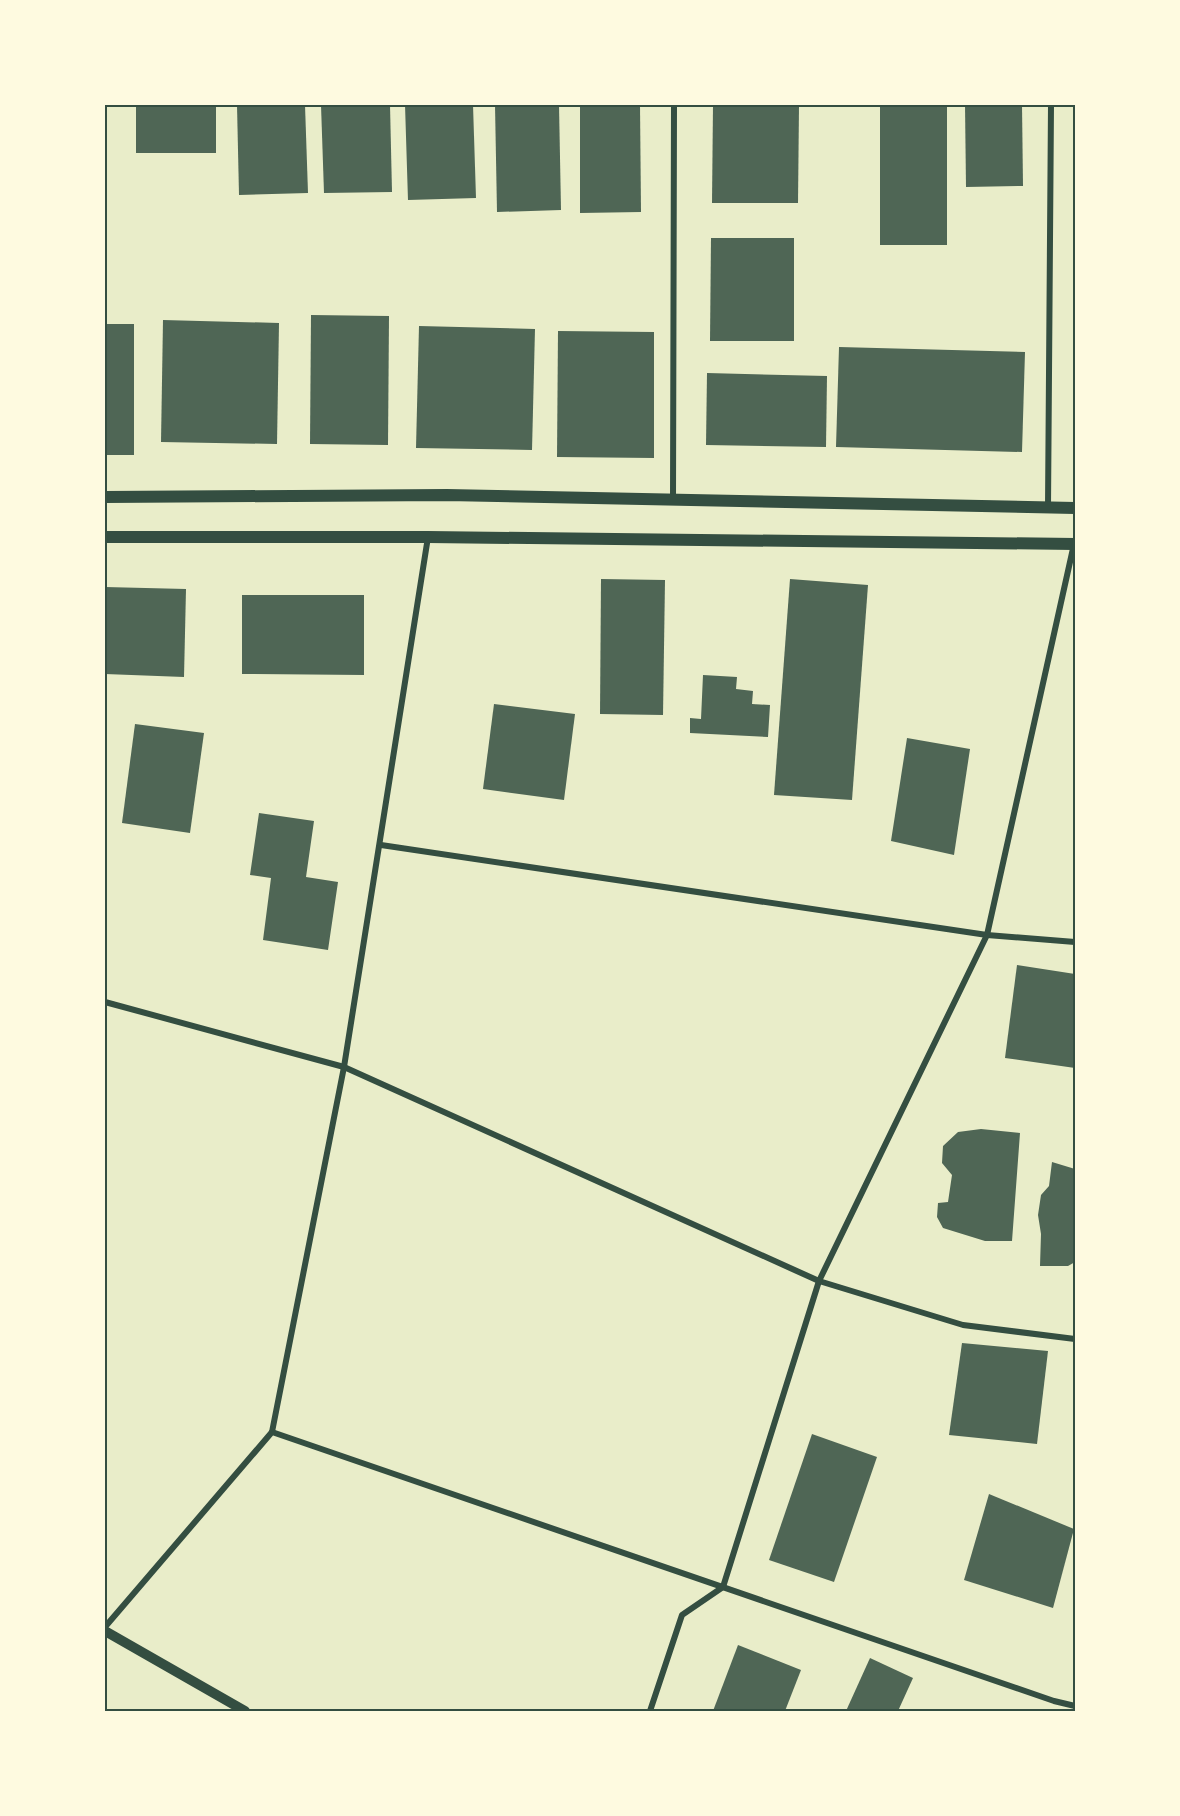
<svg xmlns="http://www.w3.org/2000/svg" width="1180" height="1816" viewBox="0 0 1180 1816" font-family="Jost,sans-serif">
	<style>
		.building { fill: #4f6655 }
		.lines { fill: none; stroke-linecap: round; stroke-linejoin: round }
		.minor { stroke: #344e41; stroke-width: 6 }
		.tertiary { stroke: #344e41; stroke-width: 10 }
		.secondary { stroke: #344e41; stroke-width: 12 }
		.neatline { fill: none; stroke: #344e41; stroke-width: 2 }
	</style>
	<rect width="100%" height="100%" fill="#e9edc9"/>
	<!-- building -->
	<g class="building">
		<rect x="136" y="105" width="80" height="48"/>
		<polygon points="237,105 305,105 308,193 239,195"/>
		<polygon points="321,105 390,105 392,192 324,193"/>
		<polygon points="405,105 473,105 476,198 408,200"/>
		<polygon points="495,105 559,105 561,210 497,212"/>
		<polygon points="580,105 640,105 641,212 580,213"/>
		<polygon points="713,105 799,105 798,203 712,203"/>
		<rect x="880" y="105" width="67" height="140"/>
		<polygon points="965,105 1022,105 1023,186 966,187"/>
		<polygon points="711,238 794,238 794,341 710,341"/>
		<polygon points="311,315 389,316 388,445 310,444"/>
		<polygon points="163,320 279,323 277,444 161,442"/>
		<rect x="105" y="324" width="29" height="131"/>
		<polygon points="419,326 535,329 532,450 416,448"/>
		<polygon points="558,331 654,332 654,458 557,457"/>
		<polygon points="839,347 1025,352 1022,452 836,447"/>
		<polygon points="707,373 827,376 826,447 706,445"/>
		<polygon points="601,579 665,580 663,715 600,714"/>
		<polygon points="790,579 868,585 852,800 774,795"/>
		<polygon points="105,587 186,589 184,677 105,674"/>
		<polygon points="242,595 364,595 364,675 242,674"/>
		<polygon points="703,675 737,677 736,689 753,691 752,704 770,705 768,737 690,733 690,718 701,719"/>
		<polygon points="494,704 575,714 564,800 483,789"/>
		<polygon points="135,724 204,733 190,833 122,823"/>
		<polygon points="907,738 970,749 954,855 891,841"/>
		<polygon points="259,813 314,821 306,877 338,882 328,950 263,940 271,878 250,875"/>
		<polygon points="1017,965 1075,974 1075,1068 1005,1058"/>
		<polygon points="981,1129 1020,1133 1012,1241 985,1241 943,1228 937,1217 938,1203 948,1202 952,1175 942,1163 943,1146 958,1132"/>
		<polygon points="1052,1162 1075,1169 1075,1262 1068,1266 1040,1266 1041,1234 1038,1215 1041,1195 1049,1186"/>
		<polygon points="962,1343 1048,1351 1037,1444 949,1435"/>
		<polygon points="812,1434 877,1457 834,1582 769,1560"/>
		<polygon points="989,1494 1074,1529 1053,1608 964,1580"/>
		<polygon points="738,1645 801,1670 785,1711 713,1711"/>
		<polygon points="870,1658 913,1678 898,1711 846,1711"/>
	</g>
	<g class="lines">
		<!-- minor -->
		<g class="minor">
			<polyline points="673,500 674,105"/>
			<polyline points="1048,507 1051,105"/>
			<polyline points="381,845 987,935 1075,942"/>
			<polyline points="105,1002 344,1067 819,1281 963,1325 1075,1339"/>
			<polyline points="272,1432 344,1067 428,537"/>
			<polyline points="105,1627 272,1432 1054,1701 1075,1706"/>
			<polyline points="650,1711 682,1615 723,1587 819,1281 987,935 1074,544"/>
		</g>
		<!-- tertiary -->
		<polyline class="tertiary" points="105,1631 245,1711"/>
		<!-- secondary -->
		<g class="secondary">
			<polyline points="105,497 447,495 1075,508"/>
			<polyline points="105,537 428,537 1075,544"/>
		</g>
	</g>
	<!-- border -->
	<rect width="1180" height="1816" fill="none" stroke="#fefae0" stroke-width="213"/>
	<rect x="106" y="106" width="968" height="1604" class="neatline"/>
</svg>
